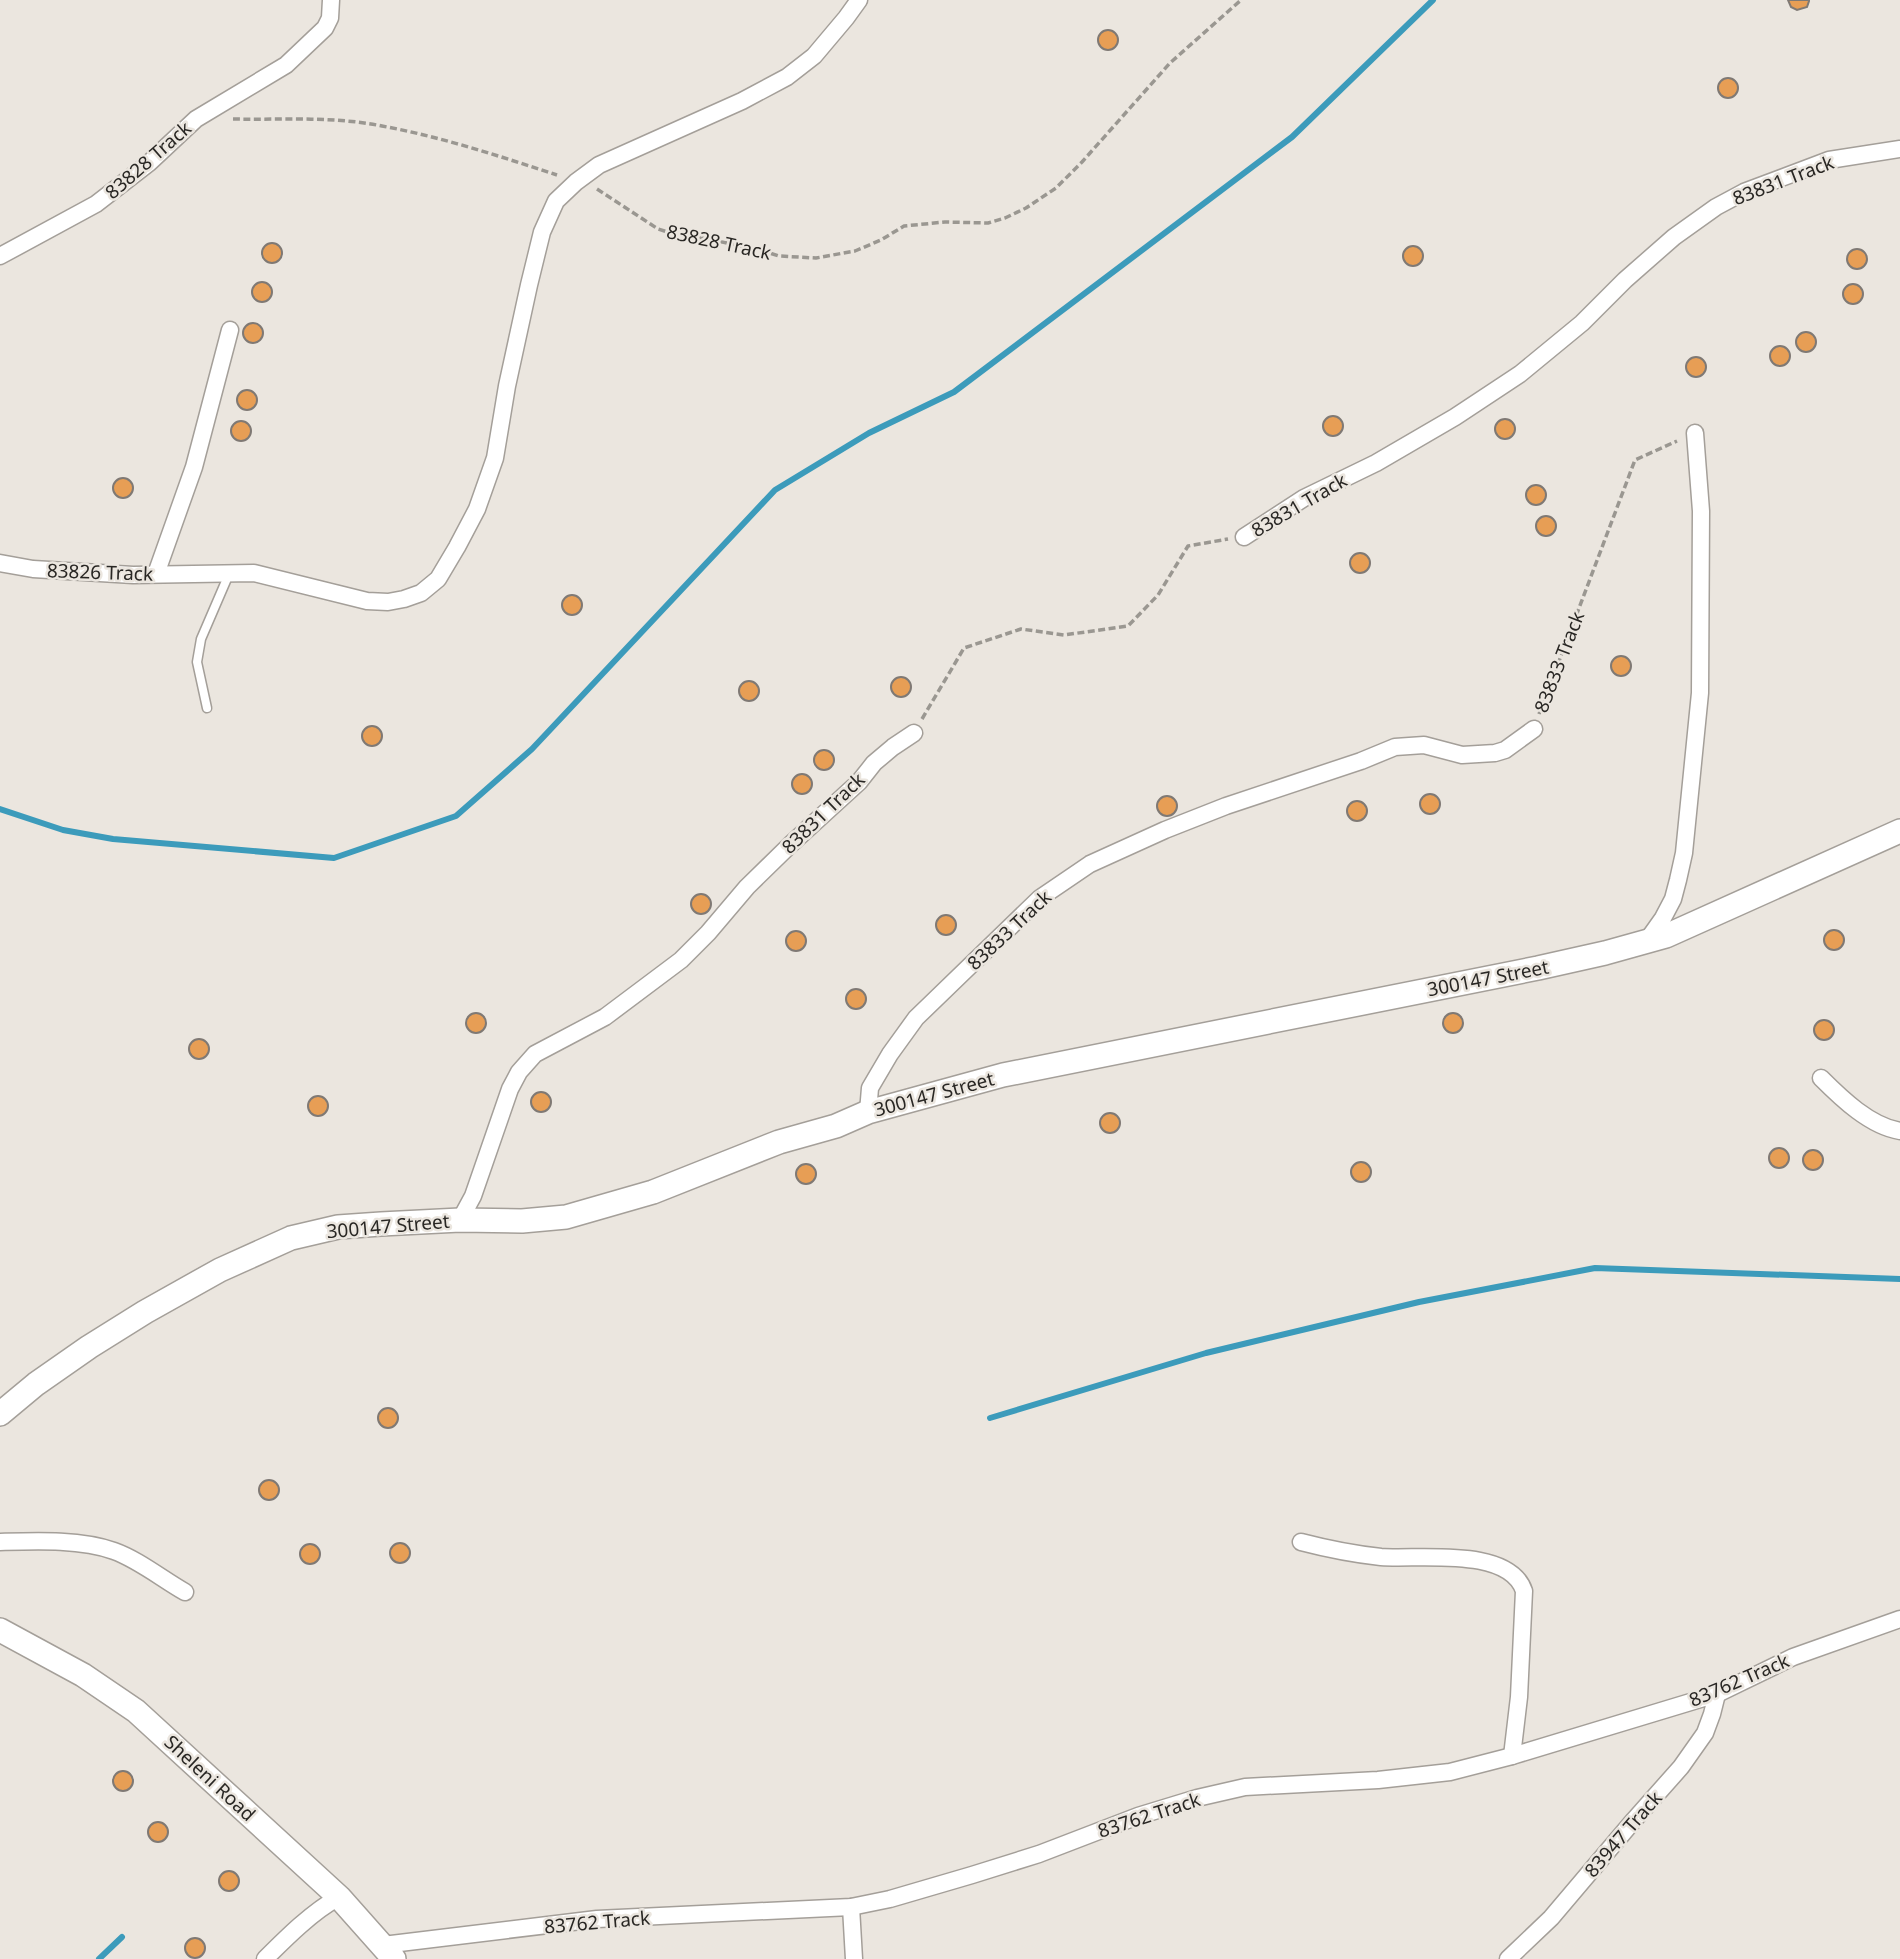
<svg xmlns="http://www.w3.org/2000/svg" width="1900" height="1959" viewBox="0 0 1900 1959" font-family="'Noto Sans',sans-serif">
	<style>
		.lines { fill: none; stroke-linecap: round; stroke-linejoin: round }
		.stream { stroke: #3c9bbb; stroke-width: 6 }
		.building { fill: #e79e55; stroke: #7f7974; stroke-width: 2 }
		.lane-casing { stroke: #a49f99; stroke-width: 11 }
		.street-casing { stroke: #a49f99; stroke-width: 19 }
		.secondary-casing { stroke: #a49f99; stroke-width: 26 }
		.path { stroke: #9a9791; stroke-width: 3.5; stroke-dasharray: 7 3.5; stroke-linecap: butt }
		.lane { stroke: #fff; stroke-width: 8 }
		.street { stroke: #fff; stroke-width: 16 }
		.secondary { stroke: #fff; stroke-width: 23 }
		.labels { text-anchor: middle; stroke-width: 5; stroke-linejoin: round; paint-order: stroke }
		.street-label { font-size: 19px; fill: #292724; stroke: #ebe6df }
	</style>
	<rect width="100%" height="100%" fill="#ebe6df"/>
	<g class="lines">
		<!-- stream -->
		<g class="stream">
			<polyline points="0,809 63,830 113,839 334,858 456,816 532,749 775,490 869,433 954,392 1292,137 1433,0"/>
			<polyline points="990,1418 1206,1353 1419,1302 1595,1268 1900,1279"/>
			<polyline points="99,1959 122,1937"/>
		</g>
	</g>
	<!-- building -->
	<g class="building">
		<polygon points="1788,0 1809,0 1809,1 1807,7 1797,10 1791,7"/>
		<circle cx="1108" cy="40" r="10"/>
		<circle cx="1728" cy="88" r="10"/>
		<circle cx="272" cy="253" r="10"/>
		<circle cx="1413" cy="256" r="10"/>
		<circle cx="1857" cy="259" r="10"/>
		<circle cx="262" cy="292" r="10"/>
		<circle cx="1853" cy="294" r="10"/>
		<circle cx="253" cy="333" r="10"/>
		<circle cx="1806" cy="342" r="10"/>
		<circle cx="1780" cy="356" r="10"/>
		<circle cx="1696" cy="367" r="10"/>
		<circle cx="247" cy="400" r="10"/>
		<circle cx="1333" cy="426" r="10"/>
		<circle cx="1505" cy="429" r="10"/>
		<circle cx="241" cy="431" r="10"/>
		<circle cx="123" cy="488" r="10"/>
		<circle cx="1536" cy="495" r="10"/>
		<circle cx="1546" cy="526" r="10"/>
		<circle cx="1360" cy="563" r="10"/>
		<circle cx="572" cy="605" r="10"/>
		<circle cx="1621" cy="666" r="10"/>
		<circle cx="901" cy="687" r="10"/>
		<circle cx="749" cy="691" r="10"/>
		<circle cx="372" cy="736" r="10"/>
		<circle cx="824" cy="760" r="10"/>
		<circle cx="802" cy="784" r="10"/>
		<circle cx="1430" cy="804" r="10"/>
		<circle cx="1167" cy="806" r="10"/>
		<circle cx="1357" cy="811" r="10"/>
		<circle cx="701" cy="904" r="10"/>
		<circle cx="946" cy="925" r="10"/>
		<circle cx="1834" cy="940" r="10"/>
		<circle cx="796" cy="941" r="10"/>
		<circle cx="856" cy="999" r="10"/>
		<circle cx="476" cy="1023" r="10"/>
		<circle cx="1453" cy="1023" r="10"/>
		<circle cx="1824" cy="1030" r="10"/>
		<circle cx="199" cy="1049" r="10"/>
		<circle cx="541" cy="1102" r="10"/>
		<circle cx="318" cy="1106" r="10"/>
		<circle cx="1110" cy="1123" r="10"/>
		<circle cx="1779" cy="1158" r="10"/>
		<circle cx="1813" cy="1160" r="10"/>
		<circle cx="1361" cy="1172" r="10"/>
		<circle cx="806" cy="1174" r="10"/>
		<circle cx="388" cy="1418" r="10"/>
		<circle cx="269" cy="1490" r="10"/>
		<circle cx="400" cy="1553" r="10"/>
		<circle cx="310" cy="1554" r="10"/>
		<circle cx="123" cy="1781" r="10"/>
		<circle cx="158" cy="1832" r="10"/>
		<circle cx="229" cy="1881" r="10"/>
		<circle cx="195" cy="1948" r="10"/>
	</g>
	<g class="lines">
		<defs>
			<polyline id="lane" points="207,708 197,662 201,639 229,574"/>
			<g id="street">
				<polyline points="0,256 96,204 149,163 196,119 286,65 325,28 330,18 331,0"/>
				<polyline points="1244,537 1304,498 1376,463 1455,417 1520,374 1582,323 1625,280 1674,237 1716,207 1744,192 1829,160 1900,149"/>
				<polyline points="0,563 33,569 133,575 254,573 367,601 388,602 404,599 421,593 438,579 457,547 477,509 495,458 507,386 529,285 542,232 556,201 576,182 599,165 742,101 787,77 814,56 846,18 859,0"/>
				<polyline points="156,574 194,467 230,330"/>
				<polyline points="1646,942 1663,918 1673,899 1678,880 1684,853 1700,693 1701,511 1695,433"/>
				<path d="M 1821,1078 C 1842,1099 1870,1126 1900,1131"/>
				<polyline points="868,1112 870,1088 890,1054 916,1018 1040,898 1090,864 1165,830 1226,806 1361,761 1395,747 1424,745 1462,755 1495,753 1505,750 1534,729"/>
				<polyline points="460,1220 473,1196 510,1089 519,1072 535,1054 605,1017 681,960 708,933 747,887 791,844 859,782 874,763 893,747 914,733"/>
				<path d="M 0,1542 C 35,1541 81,1539 114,1551 C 139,1560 162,1579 185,1592"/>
				<path d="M 1301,1542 C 1328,1549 1353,1554 1381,1557 C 1418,1560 1509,1546 1524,1591 L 1519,1697 L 1512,1756"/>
				<polyline points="851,1907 854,1959"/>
				<polyline points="383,1945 597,1919 851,1907 890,1899 972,1875 1039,1854 1138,1816 1197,1798 1245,1787 1378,1780 1450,1772 1512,1756 1717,1694 1793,1657 1900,1619"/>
				<path d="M 265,1959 C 287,1937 312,1912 339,1897"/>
				<polyline points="1508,1959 1551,1918 1634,1820 1681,1767 1705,1733 1712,1714 1717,1694"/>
			</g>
			<g id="secondary">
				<polyline points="0,1414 36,1384 89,1347 145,1312 220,1270 291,1238 338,1227 381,1224 460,1220 522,1221 566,1217 653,1192 779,1142 836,1126 868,1112 1003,1075 1538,968 1605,953 1666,936 1900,831"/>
				<polyline points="0,1630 83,1675 136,1711 339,1897 394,1959"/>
			</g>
		</defs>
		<!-- lane casing -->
		<use href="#lane" class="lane-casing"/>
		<!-- street casing -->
		<use href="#street" class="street-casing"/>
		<!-- secondary casing -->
		<use href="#secondary" class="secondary-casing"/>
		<!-- path -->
		<g class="path">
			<path d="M 233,119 C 282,120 333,116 382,126 C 442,137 499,156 557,175"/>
			<polyline points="597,189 658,229 680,236 702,238 757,249 779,256 816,258 855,251 881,240 904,226 945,222 988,223 1005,218 1026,208 1056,188 1082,162 1170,63 1241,0"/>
			<polyline points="1539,714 1635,460 1677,441"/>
			<polyline points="922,719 964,648 1021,629 1064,635 1128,626 1158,595 1188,546 1228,539"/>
		</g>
		<!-- lane -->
		<use href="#lane" class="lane"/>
		<!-- street -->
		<use href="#street" class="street"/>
		<!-- secondary -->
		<use href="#secondary" class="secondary"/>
	</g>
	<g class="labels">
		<!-- street labels -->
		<g class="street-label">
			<text transform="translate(148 160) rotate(-41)" y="7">83828 Track</text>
			<text transform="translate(1783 180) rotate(-21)" y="7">83831 Track</text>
			<text transform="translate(719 242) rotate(12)" y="7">83828 Track</text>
			<text transform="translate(1299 505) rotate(-30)" y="7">83831 Track</text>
			<text transform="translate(100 572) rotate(2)" y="7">83826 Track</text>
			<text transform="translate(1559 662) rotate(-69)" y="7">83833 Track</text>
			<text transform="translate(823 813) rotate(-44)" y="7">83831 Track</text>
			<text transform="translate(1009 930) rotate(-43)" y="7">83833 Track</text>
			<text transform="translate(1488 978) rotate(-11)" y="7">300147 Street</text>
			<text transform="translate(934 1094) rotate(-15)" y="7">300147 Street</text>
			<text transform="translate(388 1226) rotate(-5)" y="7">300147 Street</text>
			<text transform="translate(1739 1680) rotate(-23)" y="7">83762 Track</text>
			<text transform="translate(210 1778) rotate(43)" y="7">Sheleni Road</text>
			<text transform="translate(1149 1815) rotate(-18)" y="7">83762 Track</text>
			<text transform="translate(1623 1834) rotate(-49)" y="7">83947 Track</text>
			<text transform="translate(597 1922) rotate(-5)" y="7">83762 Track</text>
		</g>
	</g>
</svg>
